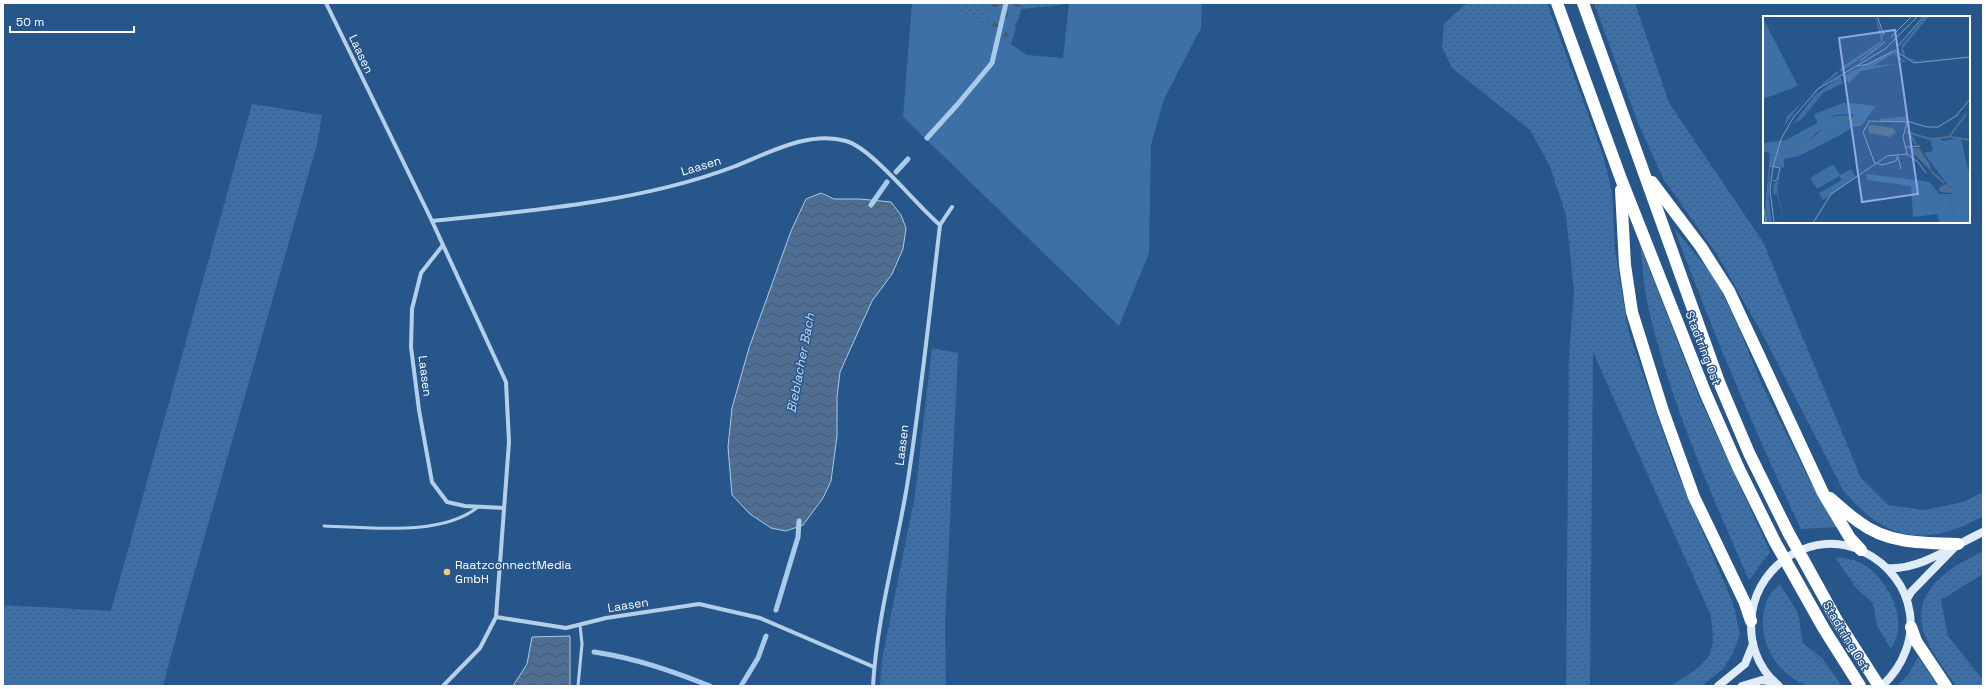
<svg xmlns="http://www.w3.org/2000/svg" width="1986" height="689" viewBox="0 0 1986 689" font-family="'Space Grotesk',sans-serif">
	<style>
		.grass { fill: url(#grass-dots) }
		.forest { fill: url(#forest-firs) }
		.garden { fill: #3c70a7 }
		.water { fill: url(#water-waves); stroke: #aacaea }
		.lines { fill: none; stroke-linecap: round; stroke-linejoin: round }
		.stream { stroke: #aacaea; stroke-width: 5 }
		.lane { stroke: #b5cfe9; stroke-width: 3 }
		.street { stroke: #b5cfe9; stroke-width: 4 }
		.secondary { stroke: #e0ebf8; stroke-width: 8 }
		.highway { stroke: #fff; stroke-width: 12 }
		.poi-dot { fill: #f2cb7b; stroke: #27568b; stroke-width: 1.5 }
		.labels { text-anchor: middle; stroke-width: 3; stroke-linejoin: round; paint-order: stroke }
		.street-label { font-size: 12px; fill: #fff; stroke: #27568b }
		.poi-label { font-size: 12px; fill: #fff; stroke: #27568b; text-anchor: start }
		.water-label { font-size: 13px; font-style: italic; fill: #c1d9f1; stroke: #27568b }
		.inset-river { fill: none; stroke: #4e6f93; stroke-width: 2 }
		.inset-road { fill: none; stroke: #7d9ab9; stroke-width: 1 }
		.view { fill: #8ea6ec; fill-opacity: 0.15; stroke: #8ea6ec; stroke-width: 2 }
		.inset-edge { fill: none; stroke: #fff; stroke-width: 2 }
	</style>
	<defs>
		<pattern id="grass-dots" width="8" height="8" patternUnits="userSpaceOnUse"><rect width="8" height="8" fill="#3c70a7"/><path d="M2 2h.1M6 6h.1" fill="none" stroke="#465a70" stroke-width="1.8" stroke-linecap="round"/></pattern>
		<pattern id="forest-firs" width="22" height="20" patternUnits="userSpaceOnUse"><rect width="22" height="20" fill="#3c70a7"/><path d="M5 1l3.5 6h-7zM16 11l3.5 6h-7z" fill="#465a70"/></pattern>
		<pattern id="water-waves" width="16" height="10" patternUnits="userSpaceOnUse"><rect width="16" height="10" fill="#4e6f93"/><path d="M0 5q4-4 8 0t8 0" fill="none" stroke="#4d5865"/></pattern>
	</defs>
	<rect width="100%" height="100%" fill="#27568b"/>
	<!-- grass -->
	<g class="grass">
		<polygon points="950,3 990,3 988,29"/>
		<polygon points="1023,3 1062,3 1062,5 1022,9"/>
		<path d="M 1469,3 L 1547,3 L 1603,155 L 1612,192 L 1615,250 L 1628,330 L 1675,467 L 1733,603 L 1740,634 L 1733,653 L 1724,668 L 1702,686 L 1670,686 C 1683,678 1704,667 1710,653 C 1715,642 1712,627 1711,616 L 1593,352 L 1590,686 L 1566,686 L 1569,354 L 1574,292 L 1566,215 L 1549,164 L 1530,130 L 1452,68 L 1442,47 L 1444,24 L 1463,6 Z"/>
		<path d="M 1594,3 L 1635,3 L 1669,103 L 1763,242 L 1861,478 L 1888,505 L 1925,510 L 1963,502 L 1983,492 L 1983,516 C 1975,520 1967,525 1958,528 C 1909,547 1874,528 1843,490 L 1765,339 L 1718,256 L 1664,180 L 1638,123 Z"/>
		<polygon points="252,104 322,115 317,144 179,626 163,686 3,686 3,605 111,611"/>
		<path d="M 1674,228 L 1715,278 L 1738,326 L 1762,385 L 1809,479 L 1837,527 L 1801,529 C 1754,430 1712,330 1674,228 Z"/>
		<path d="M 1640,245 L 1699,397 L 1770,552 L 1749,580 C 1711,494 1672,406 1650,315 C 1644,292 1643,268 1640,245 Z"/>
		<polygon points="932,348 958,353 945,626 946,686 880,686 882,660 915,495"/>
		<path d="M 1983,551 L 1983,574 L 1941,600 L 1948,636 L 1983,680 L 1983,686 L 1956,686 C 1929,646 1898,612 1946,573 C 1956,564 1971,558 1983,551 Z"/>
		<path d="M 1835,557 C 1843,558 1852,559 1859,562 C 1882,573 1902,606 1898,632 C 1897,638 1893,644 1891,649 L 1877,626 L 1873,603 L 1856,588 Z"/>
		<path d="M 1780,584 L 1798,613 L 1803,643 L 1822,658 L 1842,686 C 1834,686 1812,688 1805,685 C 1772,671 1753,632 1768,598 C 1770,593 1776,588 1780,584 Z"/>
		<polygon points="1918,657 1938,686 1897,686 1908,675"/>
	</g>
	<!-- forest -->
	<polygon class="forest" points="990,3 1023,3 1011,44 988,29"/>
	<!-- garden -->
	<polygon class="garden" points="912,3 950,3 1027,55 1063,58 1069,3 1202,3 1201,28 1164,99 1151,145 1149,253 1119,326 903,117"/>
	<!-- water -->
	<g class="water">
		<polygon points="821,193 834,199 860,199 891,202 901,215 906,228 903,249 892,274 872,301 840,372 837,397 837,436 831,481 823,498 803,525 786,531 771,528 750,514 732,495 728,447 732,408 749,348 791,231 806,199"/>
		<polygon points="570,636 570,686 513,686 527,664 532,637"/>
	</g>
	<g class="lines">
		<!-- stream -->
		<g class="stream">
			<polyline points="927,138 957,105 992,63 1006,3"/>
			<polyline points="896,172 908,159"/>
			<polyline points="871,205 887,182"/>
			<polyline points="776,610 798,537 799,521"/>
			<path d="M 594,652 C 635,658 672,671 710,686"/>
			<polyline points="741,686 758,658 766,636"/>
		</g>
		<!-- lane -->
		<g class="lane">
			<path d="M 324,526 C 369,527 441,537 478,507"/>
			<polyline points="578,686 582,644 580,625"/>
		</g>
		<!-- street -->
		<g class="street">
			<polyline points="326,3 432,221 506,382 509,442 496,617 566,628 606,618 699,604 760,618 874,667"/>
			<path d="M 432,221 C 530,211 640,202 733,167 C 767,154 808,130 846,141 C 872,148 916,205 940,225"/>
			<polyline points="443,245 421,273 412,309 411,347 419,410 432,482 447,502 465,506 504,508"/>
			<polyline points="443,686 480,648 496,617"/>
			<path d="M 873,686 C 877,616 897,549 908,480 C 921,395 930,310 940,225 L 952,207"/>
		</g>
		<!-- secondary -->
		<g class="secondary">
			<path d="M 1887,568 C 1918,571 1955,545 1983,532"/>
			<polyline points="1907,599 1911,592 1954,548"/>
			<polyline points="1718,686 1745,664 1753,644"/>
			<polyline points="1742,686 1762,680 1774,682"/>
			<path d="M 1779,686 C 1757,668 1748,641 1752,613 C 1759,563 1814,528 1862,551 C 1918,578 1927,644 1882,686"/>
		</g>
		<!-- highway -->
		<g class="highway">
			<polyline points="1557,3 1621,179 1705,392 1738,467 1775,542 1824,629 1860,686"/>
			<polyline points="1583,3 1719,382 1749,453 1788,532 1836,619 1879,686"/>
			<polyline points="1652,182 1701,247 1729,291 1823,493 1850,538 1861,550"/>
			<polyline points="1621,190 1625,265 1632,312 1663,411 1694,497 1745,603 1751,621"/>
			<path d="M 1830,498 C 1839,506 1849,515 1859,522 C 1888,544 1923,543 1958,544"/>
			<polyline points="1911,627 1916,641 1946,686"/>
		</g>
	</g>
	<!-- markers -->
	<circle class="poi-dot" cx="447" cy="572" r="4"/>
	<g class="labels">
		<!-- street labels -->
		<g class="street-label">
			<text transform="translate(361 54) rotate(65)" y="4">Laasen</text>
			<text transform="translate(701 166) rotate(-17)" y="4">Laasen</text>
			<text transform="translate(1703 348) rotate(69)" y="4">Stadtring Ost</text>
			<text transform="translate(425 376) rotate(83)" y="4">Laasen</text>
			<text transform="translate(902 445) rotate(-83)" y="4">Laasen</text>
			<text transform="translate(628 605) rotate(-9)" y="4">Laasen</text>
			<text transform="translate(1846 636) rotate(59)" y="4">Stadtring Ost</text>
		</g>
		<!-- poi labels -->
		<g class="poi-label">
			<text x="455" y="569">RaatzconnectMedia<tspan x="455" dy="14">GmbH</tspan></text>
		</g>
		<!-- water labels -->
		<g class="water-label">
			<text transform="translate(800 363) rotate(-79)" y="5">Bieblacher Bach</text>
		</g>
	</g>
	<!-- overview -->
	<g transform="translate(1763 16)">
		<rect width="207" height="207" fill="#27568b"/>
		<path d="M 112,0 L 120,19 L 119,27 L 78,56 L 76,53 L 118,25 ZM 162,0 L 166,0 L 140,32 L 143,41 L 155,45 L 207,40 L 153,46 L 141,41 L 138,35 L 139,29 ZM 0,2 L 35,70 L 0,83 ZM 131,35 L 143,46 L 98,55 L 86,67 L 79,60 ZM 131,38 L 141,47 L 110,50 L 130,38 ZM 74,55 L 76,57 L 40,85 L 21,110 L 24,100 ZM 77,60 L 80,67 L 60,77 L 39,103 L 30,108 L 51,80 ZM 87,99 L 88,102 L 72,105 L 53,117 L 46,125 L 11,136 L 0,132 L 0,127 L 23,124 L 65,101 ZM 145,100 L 145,106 L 117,105 L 117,103 ZM 90,104 L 87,113 L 77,119 L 36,140 L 21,143 L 21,152 L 7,149 L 6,184 L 9,207 L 3,207 L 2,193 L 7,137 L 48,127 L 62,113 L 74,107 ZM 178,122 L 179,125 L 198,122 L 205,154 L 190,158 L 184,168 L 161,137 L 170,135 L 167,123 ZM 19,153 L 14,173 L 21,207 L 14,178 L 11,179 L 10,175 L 11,167 L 15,165 ZM 104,158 L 167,166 L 176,178 L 186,180 L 193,207 L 177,207 L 174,198 L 150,201 L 148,170 L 104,164 Z" fill="#3c70a7" fill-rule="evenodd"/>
		<path d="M 84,102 L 91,102 L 62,113 L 48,127 L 18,136 L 10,138 L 0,135 L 0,132 L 11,136 L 46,125 L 65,108 ZM 207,153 L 207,207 L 193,207 L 186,180 L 176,178 L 189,178 L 191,175 L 184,168 L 190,158 Z" fill="#3c70a7"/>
		<path d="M 80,87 L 87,87 L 113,90 L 98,110 L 86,111 L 91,98 L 72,99 L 55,108 L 51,98 ZM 70,148 L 77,159 L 88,153 L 93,162 L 60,184 L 56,177 L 79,164 L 76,160 L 54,173 L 47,162 Z" fill="#3c70a7"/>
		<path d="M 109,109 L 130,112 L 133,116 L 127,121 L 106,117 L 105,110 ZM 145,132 L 156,132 L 167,149 L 168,155 ZM 183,168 L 191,175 L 191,177 L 177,176 L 176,172 Z" fill="#4e6f93"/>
		<path class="inset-river" d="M 143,116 L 167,123 L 186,121 L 203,98M 147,118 L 153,129M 188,121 L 207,124M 0,133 L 12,137M 15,136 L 48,127 L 71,106 L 85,103 L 99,108M 168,155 L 181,167"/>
		<path class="inset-road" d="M 114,0 L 121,19M 128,21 L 149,0M 135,30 L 161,0M 131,34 L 151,47 L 207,41M 97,45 L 122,26M 95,50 L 105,48 L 130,35M 105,105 L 147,106 L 164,111 L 175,111 L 193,100 L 207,83M 106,106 L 100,116 L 112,148M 143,131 L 157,130M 144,138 L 155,146 L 163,157M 135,141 L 138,153M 114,147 L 119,149 L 133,145 L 135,139M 7,150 L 17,152 L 14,164 L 10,165M 1,193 L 3,207M 11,207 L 7,174 L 10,151 L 18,123 L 30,102 L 55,73 L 122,33 L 155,0M 50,207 L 68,178 L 124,140 L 144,138 L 140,121 L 144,106"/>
		<path class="view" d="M 132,14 L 155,178 L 99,186 L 76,22 Z"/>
		<rect width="207" height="207" class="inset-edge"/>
	</g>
	<!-- border -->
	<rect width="1986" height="689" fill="none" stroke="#ffffff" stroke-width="8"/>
	<!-- scale -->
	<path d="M10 26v6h124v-6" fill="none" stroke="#ffffff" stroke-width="2"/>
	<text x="16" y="26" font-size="12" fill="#ffffff" stroke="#27568b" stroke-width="3" paint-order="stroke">50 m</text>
</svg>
